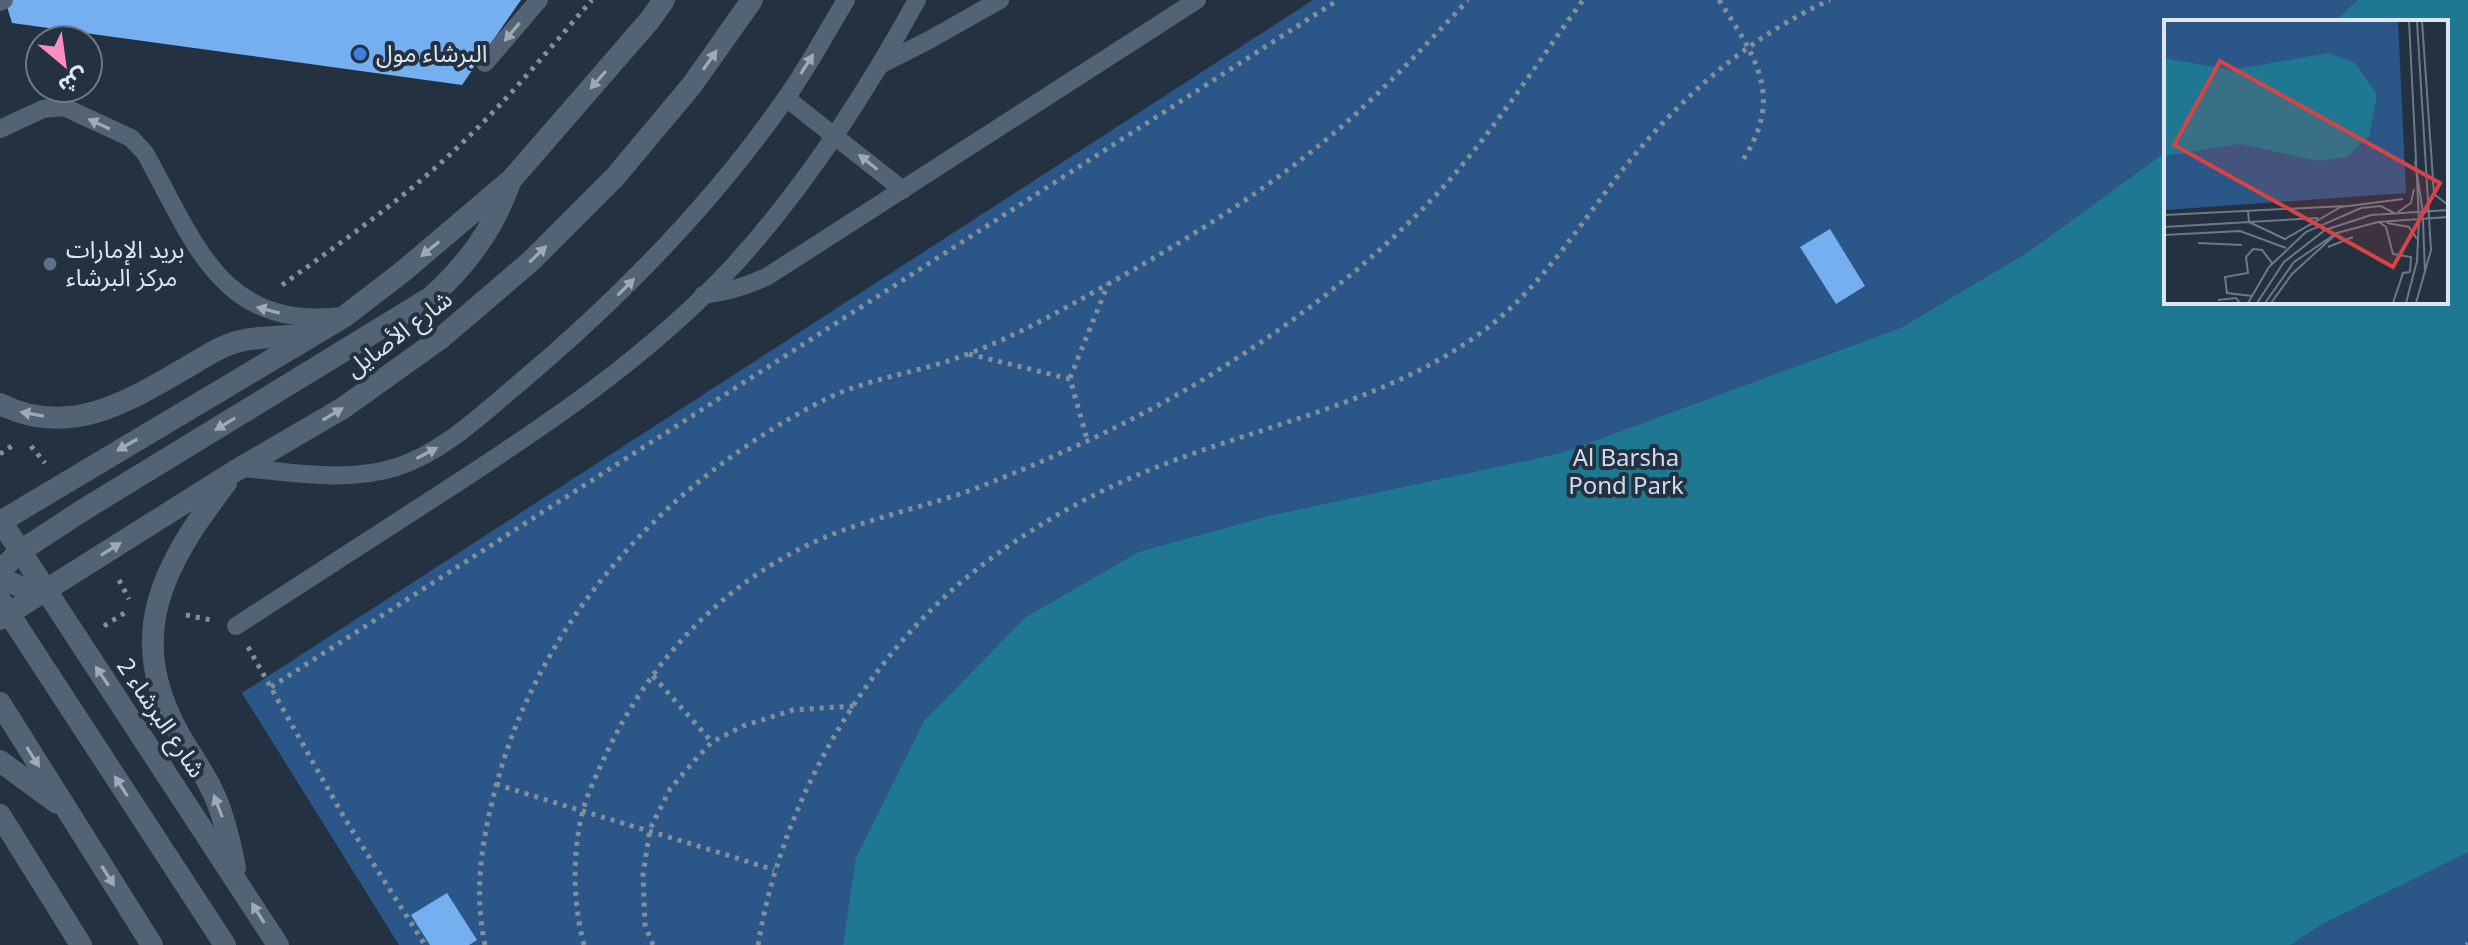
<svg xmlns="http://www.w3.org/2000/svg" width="2468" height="945" viewBox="0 0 2468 945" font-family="'Noto Sans','Noto Sans Arabic',sans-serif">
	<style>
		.green { fill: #2b5788; fill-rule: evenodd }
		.water { fill: #1f7891 }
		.building { fill: #76afef }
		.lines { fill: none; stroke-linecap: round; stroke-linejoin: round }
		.path { stroke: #848f9c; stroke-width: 5; stroke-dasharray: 4 6; stroke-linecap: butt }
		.service { stroke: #536274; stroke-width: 18 }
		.minor { stroke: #536274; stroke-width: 22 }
		.tertiary { stroke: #536274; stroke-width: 22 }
		.oneway { fill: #9eaab8 }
		.shop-dot { fill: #3f7fe0; stroke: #233140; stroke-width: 3 }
		.service-dot { fill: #5c6f8a; stroke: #233140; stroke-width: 3 }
		.labels { text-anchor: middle; stroke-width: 8; stroke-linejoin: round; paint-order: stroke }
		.poi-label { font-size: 24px; fill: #dce5f0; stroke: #233140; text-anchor: start }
		.street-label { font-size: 24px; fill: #dce5f0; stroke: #233140 }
		.park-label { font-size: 24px; fill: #cedced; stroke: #233140 }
		.inset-road { fill: none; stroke: #6d7986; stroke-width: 2 }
		.view { fill: #d74446; fill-opacity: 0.15; stroke: #d74446; stroke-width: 4 }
		.inset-edge { fill: none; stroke: #dce5f0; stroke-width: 4 }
	</style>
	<rect width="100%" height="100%" fill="#233140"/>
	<!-- green -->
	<path class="green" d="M 1313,0 L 2468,0 L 2468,945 L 399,945 L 242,693 ZM 2166,22 L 2446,22 L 2446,302 L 2166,302 Z"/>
	<!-- water -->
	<polygon class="water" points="2358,0 2468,0 2468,852 2320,925 2290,945 843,945 856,858 924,721 1026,617 1139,552 1269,516 1562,453 1901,328 2030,251 2166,152 2166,302 2446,302 2446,22 2334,22"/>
	<!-- building -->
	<g class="building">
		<polygon points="5,0 521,0 462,85 12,23"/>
		<polygon points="1830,229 1865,286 1836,304 1800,247"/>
		<polygon points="447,893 477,940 469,945 430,945 411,915"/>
	</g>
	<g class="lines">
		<!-- path -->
		<g class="path">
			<path d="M 1719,0 C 1756,58 1786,98 1740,164"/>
			<path d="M 282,285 C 343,241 405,198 460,145 C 507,101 549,49 592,0"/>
			<polyline points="969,354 1070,379 1087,439"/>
			<polyline points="1070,378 1108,284"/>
			<polyline points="31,446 45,463"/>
			<polyline points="0,454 16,443"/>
			<polyline points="119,580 129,599"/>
			<polyline points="186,615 211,620"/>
			<polyline points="104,626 126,612"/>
			<polyline points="248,647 345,819 425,945"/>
			<polyline points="653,676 712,742"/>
			<polyline points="271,687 1338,0"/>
			<path d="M 496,784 C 589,814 682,840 774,870"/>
			<path d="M 485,945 C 474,893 481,845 494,794 C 537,622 664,483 820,402 C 860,381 903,375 945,362 C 986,349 1027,329 1065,308 C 1153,260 1244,207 1322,143 C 1375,100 1421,50 1468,0"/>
			<path d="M 584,945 C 573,903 572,856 582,814 C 587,793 598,772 607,752 C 652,657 730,576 828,536 C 878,516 932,505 982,486 C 1063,454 1146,416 1220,369 C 1299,319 1372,263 1437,194 C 1492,134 1535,66 1583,0"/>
			<polyline points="653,945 645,925 643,875 650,829 670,789 695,760 712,742 743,726 793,710 854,706"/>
			<path d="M 758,945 C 780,812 852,680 952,590 C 1011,538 1085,495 1157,467 C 1263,425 1381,403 1475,337 C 1541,291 1579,224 1628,163 C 1683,95 1750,36 1830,0"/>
			<polyline points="2466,945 2468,944"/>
		</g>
		<!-- service -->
		<g class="service">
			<polyline points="0,2 4,0"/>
			<polyline points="485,63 539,0"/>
			<polyline points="880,65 931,39 1000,0"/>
			<polyline points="786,98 903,190"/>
			<path d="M 0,129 L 43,109 L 64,107 L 131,138 L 145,153 C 195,242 220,330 342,316"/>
			<path d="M 703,295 C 727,292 746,287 768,276 L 1197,0"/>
			<path d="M 241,468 C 293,472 347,483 397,467 C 443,452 481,415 517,385 C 617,301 711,206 786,98 C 808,67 826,33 846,0"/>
			<path d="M 236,626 C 304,582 372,538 440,494 C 545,426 649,357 735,264 C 805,187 867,91 917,0"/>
		</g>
		<!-- minor -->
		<polyline class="minor" points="0,815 81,945"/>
		<!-- tertiary -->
		<g class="tertiary">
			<path d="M 0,404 C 70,439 129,401 189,366 C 203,358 217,348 233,343 C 255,336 283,337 306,335"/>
			<path d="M 226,483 C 163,565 124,635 179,734 C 189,752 201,768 210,786 C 223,811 230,841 235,868"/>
			<polyline points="0,520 278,945"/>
			<polyline points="0,522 315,334 345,316 401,273 511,180 649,21 664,0"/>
			<path d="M 0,571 L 19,552 L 80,512 L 430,298 C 466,266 492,231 509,185"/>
			<polyline points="0,578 21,587 45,590"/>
			<polyline points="0,600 225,945"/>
			<polyline points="0,619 235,471 343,408 441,338 531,261 615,177 692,85 752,0"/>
			<polyline points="0,703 152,945"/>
			<polyline points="0,761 57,803"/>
		</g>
	</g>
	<!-- one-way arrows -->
	<defs><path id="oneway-solid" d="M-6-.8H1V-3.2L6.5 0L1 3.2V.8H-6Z" transform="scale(2)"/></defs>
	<g class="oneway">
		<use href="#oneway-solid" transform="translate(512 32) rotate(130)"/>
		<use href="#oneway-solid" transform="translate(710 60) rotate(-55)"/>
		<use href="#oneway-solid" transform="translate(807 64) rotate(-58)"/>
		<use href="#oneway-solid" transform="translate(598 80) rotate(131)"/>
		<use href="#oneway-solid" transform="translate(99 124) rotate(-155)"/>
		<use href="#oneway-solid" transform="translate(868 162) rotate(-141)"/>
		<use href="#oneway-solid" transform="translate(430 249) rotate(141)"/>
		<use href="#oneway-solid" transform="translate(538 254) rotate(-44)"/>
		<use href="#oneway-solid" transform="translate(626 287) rotate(-45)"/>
		<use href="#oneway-solid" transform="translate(268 310) rotate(-165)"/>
		<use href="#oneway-solid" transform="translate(32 414) rotate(-170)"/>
		<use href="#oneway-solid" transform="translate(333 414) rotate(-31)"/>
		<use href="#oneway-solid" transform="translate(225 424) rotate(149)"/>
		<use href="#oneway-solid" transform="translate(127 445) rotate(150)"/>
		<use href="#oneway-solid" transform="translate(427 453) rotate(-28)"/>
		<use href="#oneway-solid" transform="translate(111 549) rotate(-32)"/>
		<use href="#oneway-solid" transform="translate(102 676) rotate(-124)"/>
		<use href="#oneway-solid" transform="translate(33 757) rotate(58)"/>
		<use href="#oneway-solid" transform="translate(121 786) rotate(-123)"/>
		<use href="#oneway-solid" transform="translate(218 806) rotate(-111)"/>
		<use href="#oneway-solid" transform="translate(108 876) rotate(58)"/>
		<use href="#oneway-solid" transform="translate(258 913) rotate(-122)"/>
	</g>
	<!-- markers -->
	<circle class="shop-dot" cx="360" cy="54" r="8"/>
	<circle class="service-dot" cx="50" cy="264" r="8"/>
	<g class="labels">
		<!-- poi labels -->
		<g class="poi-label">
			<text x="376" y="62">البرشاء مول</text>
			<text x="66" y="258">بريد الإمارات<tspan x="66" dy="28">مركز البرشاء</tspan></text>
		</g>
		<!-- street labels -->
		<g class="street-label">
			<text transform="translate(399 334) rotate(-37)" y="8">شارع الأصايل</text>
			<text transform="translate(161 718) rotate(56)" y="8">شارع البرشاء 2</text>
		</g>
		<!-- park labels -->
		<g class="park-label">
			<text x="1626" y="466">Al Barsha<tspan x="1626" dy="28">Pond Park</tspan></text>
		</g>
	</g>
	<!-- overview -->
	<g transform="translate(2164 20)">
		<rect width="284" height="284" fill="#233140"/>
		<path d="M 0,1 L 234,1 L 242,173 L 0,190 Z" fill="#2b5788"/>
		<path d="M 164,33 L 191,43 L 213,75 L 205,116 L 183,137 L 155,141 L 76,124 L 0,136 L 0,38 L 68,50 Z" fill="#1f7891"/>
		<path class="inset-road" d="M 258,1 L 270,174 L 284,185M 251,141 L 259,193M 84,190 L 85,202 L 121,219 L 177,187 L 239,179M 234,192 L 247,183 L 250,169M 0,195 L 181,186M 259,199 L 261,253M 215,202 L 222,207 L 229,234 L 247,237 L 246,252M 223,203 L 245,207 L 253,219M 0,207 L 154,198M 0,215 L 76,211 L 122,228M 34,223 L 78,225M 164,227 L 189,217M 88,276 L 63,273 L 61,257 L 84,253 L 82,237 L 89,229 L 98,230 L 108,243M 54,280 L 72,278 L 76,283M 84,283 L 105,247 L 142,212 L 197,188 L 217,186 L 230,193M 93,283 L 120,242 L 161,210 L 207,195 L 284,190M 101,283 L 130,242 L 173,213 L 214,202 L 284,197M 107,283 L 128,254 L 172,214M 229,283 L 239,253 L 246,252M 242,283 L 253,241 L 255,200 L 245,1M 252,283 L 267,230 L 253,1"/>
		<path class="view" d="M 56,41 L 276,163 L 229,247 L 10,125 Z"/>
		<rect width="284" height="284" class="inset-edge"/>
	</g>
	<!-- north arrow -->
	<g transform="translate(64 64) rotate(151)"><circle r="38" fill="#233140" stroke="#6d7986" stroke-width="2"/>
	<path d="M0-6L14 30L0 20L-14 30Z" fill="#fe8ebe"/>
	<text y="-12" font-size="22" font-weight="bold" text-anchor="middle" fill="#dce5f0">ش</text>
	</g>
</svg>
